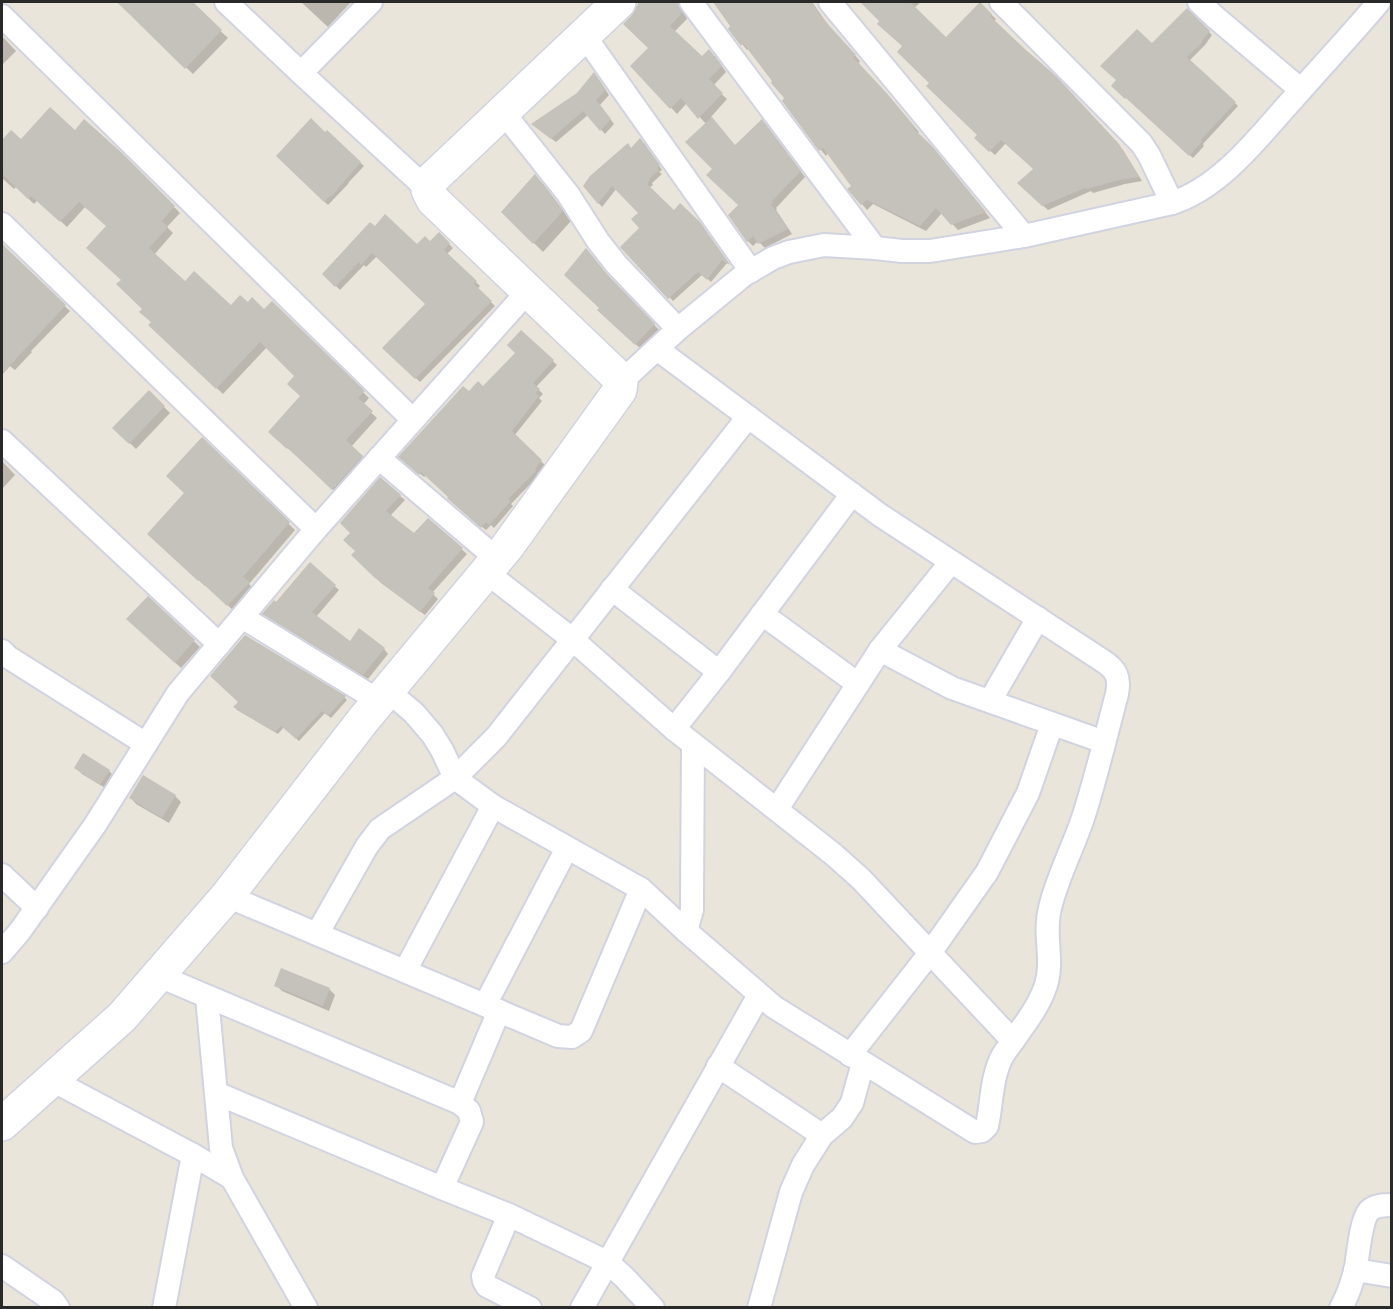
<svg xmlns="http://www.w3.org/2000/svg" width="1393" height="1309" viewBox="0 0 1393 1309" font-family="Overpass,sans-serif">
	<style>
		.shadow { fill: #0003 }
		.building { fill: #c5c1bb }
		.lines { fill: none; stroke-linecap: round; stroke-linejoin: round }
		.street-casing { stroke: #d1d3e0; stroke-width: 26 }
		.secondary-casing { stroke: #d1d3e0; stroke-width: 36 }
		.street { stroke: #fff; stroke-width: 22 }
		.secondary { stroke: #fff; stroke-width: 33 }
	</style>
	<rect width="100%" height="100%" fill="#eae5db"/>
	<!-- shadow -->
	<g class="shadow">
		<polygon points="117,2 189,2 228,38 193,74"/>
		<polygon points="301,2 351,2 328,27"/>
		<polygon points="641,2 684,2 683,10 687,19 674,32 702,58 715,56 726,72 713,86 727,99 711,117 735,147 767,127 805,177 776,208 777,209 776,210 792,234 765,248 758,241 753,246 748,241 730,215 740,205 714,169 706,124 687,103 677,114 632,66 650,48 633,16"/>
		<polygon points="715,2 812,2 831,29 860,61 858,64 888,95 919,132 917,134 937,154 990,218 958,230 942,213 926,231 873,204 867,210 862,204 853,186 828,153 826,156 821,150 784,101 786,99 749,48 747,50 730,29 732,27"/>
		<polygon points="862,2 921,2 914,8 946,39 980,4 996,19 994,22 1055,77 1123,150 1142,181 1125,184 1093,193 1091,191 1048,210 1023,188 1035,169 1006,143 995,155 980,142 979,135 931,83 904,47 882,21"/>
		<polygon points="1187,10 1212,35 1205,45 1189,61 1238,106 1203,144 1204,146 1193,158 1113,86"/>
		<polygon points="2,36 16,51 2,65"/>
		<polygon points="598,79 609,95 600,105 614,124 605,134 588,115 556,142 537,128"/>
		<polygon points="11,132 21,141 75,132 121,154 180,213 167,227 173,233 154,255 185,283 231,307 248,304 264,311 272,303 369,398 363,405 377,418 351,447 367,463 339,495 270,432 302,397 296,376 267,347 223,394 150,325 153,322 144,309 108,227 86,206 67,227 38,200 34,204 16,187 14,189 2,178 2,142"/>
		<polygon points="327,132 364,166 348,183 349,183 328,205 278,156"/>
		<polygon points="644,143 662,170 659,172 662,174 652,183 653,185 649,188 674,212 703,228 730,265 727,263 711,282 703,274 673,301 622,247 641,228 640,213 617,188 602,207 584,186 632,149"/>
		<polygon points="535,176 544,185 571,221 543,252 503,212"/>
		<polygon points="370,224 417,246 430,243 439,234 453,248 447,254 480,286 477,289 495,306 420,382 384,348 427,304 377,256 366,267 364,265 340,290 324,274"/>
		<polygon points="2,244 8,251 7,252 70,311 31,351 32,352 15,370 10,366 2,375"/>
		<polygon points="587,250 614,283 662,333 644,352 607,317"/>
		<polygon points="521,332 557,365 536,387 543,394 539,398 542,401 514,436 545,465 537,474 539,475 511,504 513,506 494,528 491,525 486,530 452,502 450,497 426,475 424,477 404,460 469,394 483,388 517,353"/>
		<polygon points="149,392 170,413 136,449 114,428"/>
		<polygon points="202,439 295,530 249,584 255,590 235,612 206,585 205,586 155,540 186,494"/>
		<polygon points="2,461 15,475 2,489"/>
		<polygon points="400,496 405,500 390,516 414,535 428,520 467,554 432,593 438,599 425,615 381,583 357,551 345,540"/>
		<polygon points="310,564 339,590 316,617 350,643 384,649 388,654 368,679 269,618 276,604"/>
		<polygon points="148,598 200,647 181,668 134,625"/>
		<polygon points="245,637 345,698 347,700 331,718 325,713 299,741 284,727 278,734 237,710 235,707 240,702"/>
		<polygon points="76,768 109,771 115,777 107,789 82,774"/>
		<polygon points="175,796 181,802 169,823 136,804 131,798"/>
		<polygon points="276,985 329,989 335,995 329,1011 282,991"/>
	</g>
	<!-- building -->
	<g class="building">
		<polygon points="117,2 193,2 222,30 185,69"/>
		<polygon points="639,2 678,2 678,4 682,13 670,26 702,56 709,49 722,66 709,79 723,93 698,119 681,98 670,109 630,66 648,48 623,24 632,15"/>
		<polygon points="713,2 811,2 825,21 856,55 853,57 882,88 914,126 913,128 932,146 986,212 951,225 936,208 920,226 867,200 861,205 847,189 851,186 823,148 819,151 782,101 784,98 771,83 772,81 743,43 741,46 728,29 730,26"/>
		<polygon points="860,2 910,2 946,37 980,2 992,14 990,16 1026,50 1056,76 1119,144 1139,177 1119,180 1087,189 1085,188 1042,206 1017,183 1033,169 1001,140 989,152 974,138 977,135 926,86 929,83 897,52 902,46 877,24 879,21"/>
		<polygon points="1187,8 1210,31 1202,41 1203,42 1187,57 1236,102 1201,140 1202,142 1189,156 1126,98 1125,99 1111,86 1116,80 1100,66 1137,29 1152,43"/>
		<polygon points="594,72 606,90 596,100 611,119 600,131 583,111 551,139 531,124 577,93"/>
		<polygon points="50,107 75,130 84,119 122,153 175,206 162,221 168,227 149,248 185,281 194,271 231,305 240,295 248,302 252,297 264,309 272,301 365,391 358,398 373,411 346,440 363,456 332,490 288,448 287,449 268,432 300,396 287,384 294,376 260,342 216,389 148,325 151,322 139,312 142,309 116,284 121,280 86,248 106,226 79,202 60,222 31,196 28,199 2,174 2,140 11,130 21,139"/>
		<polygon points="712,117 735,145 762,119 801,171 772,201 773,203 771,204 788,229 758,244 753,236 747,242 728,215 738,205 706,175 712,169 685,142"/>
		<polygon points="311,118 325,132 327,130 361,162 331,197 330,196 324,202 276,156"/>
		<polygon points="640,138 660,165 657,168 659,170 649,179 650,180 647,184 674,210 680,203 700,222 728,262 727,264 722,260 707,280 698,272 668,299 620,247 639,228 631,219 638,213 612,186 598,204 583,186 590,176 628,143 631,148"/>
		<polygon points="535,174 563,211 533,244 501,212"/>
		<polygon points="385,214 417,244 425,236 430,241 439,232 450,243 444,250 477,281 474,284 492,301 415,379 382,348 425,304 372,253 361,265 359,262 335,287 322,274 370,222 375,226"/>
		<polygon points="2,244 66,305 2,374"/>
		<polygon points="586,248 606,273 655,324 635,345 597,310 599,308 564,275"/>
		<polygon points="521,330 554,360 533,383 540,389 536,393 539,396 512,431 542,460 535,469 536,471 508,499 511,501 489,525 486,522 481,528 447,498 448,497 421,472 419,475 398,457 463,386 469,391 478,381 483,386 515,353 507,345"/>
		<polygon points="149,390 165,406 129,444 112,428"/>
		<polygon points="202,437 290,522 243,577 250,582 227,606 199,580 198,581 147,534 184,493 166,476"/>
		<polygon points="380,477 401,495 386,511 414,533 428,518 463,548 428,588 435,593 420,612 375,578 351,555 355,551 343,540 350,533 340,523"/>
		<polygon points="310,562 336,585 312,612 350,641 359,628 385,648 363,675 262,614 274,600 276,602"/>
		<polygon points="148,596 195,640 175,663 126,619"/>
		<polygon points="245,635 346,696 328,716 322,711 296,739 281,726 275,732 233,707 238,702 210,676"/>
		<polygon points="83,753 110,770 100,785 74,768"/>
		<polygon points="143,775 176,795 162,818 129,798"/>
		<polygon points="281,968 330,988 323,1006 274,986"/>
	</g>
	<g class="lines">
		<defs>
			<g id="street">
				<polyline points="226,2 301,73 428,190"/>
				<polyline points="691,2 875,248"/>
				<polyline points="830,2 1024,236"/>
				<polyline points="1001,2 1141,143 1149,155 1172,203"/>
				<polyline points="1199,2 1215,17 1301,90"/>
				<polyline points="2,16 413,420"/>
				<polyline points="584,35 751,271"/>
				<polyline points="301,73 371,2"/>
				<polyline points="503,112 568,194 598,241 616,264 678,329"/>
				<polyline points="2,224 316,529"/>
				<path d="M 621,382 L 678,329 L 744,275 L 773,258 L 789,252 L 824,245 L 875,248 L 902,251 L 930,251 L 1024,236 L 1172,203 C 1222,187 1259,136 1293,99 C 1322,66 1351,35 1379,2"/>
				<polyline points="2,441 219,644"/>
				<polyline points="379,458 497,559"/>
				<polyline points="486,572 572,639 674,729 833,854 861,879 1013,1041"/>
				<polyline points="612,589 719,672"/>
				<polyline points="762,614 858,684"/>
				<polyline points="242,617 379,701"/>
				<polyline points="880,650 952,688 1104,742"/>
				<polyline points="2,651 8,657 146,744"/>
				<path d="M 387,690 L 414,713 L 432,734 L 442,750 L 455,778 L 493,806 L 641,889 L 686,931 L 774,1007 L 975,1132 L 982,1131 L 987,1126 C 992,1104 991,1076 1003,1055 C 1018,1032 1037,1012 1046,985 C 1054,959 1043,935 1050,908 C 1057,878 1073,848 1083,818 C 1096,778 1106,735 1117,694 C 1120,678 1117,670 1103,661 L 880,515 L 657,349"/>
				<polyline points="990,701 1038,618"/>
				<polyline points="674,729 719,672 852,494"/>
				<polyline points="777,809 880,650 951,562"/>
				<polyline points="2,875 37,908"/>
				<polyline points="227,896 558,1036 572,1037 581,1031 641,889"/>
				<polyline points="686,931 692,910 692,895 693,744"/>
				<polyline points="317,934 367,846 380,829 455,778 496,737 748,417"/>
				<polyline points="2,952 20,931 95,825 178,693 316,529 528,291"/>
				<polyline points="405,971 493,806"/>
				<polyline points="159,976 460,1103 469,1111 472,1122 442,1188"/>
				<polyline points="207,997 221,1148 232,1178 306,1308"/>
				<polyline points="485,1005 567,848"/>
				<polyline points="850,1055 930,953 987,872 1028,793 1052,724"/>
				<polyline points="718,1066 822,1135"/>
				<polyline points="52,1080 193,1155 232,1178"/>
				<polyline points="216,1093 442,1188 509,1215 607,1262 624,1277 653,1308"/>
				<polyline points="460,1103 499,1011"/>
				<polyline points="509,1215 483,1276 484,1281 487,1286 530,1308"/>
				<polyline points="2,1266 53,1301 58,1308"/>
				<polyline points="1355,1270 1392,1276"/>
				<polyline points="164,1308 193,1155"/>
				<polyline points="582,1308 759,995"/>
				<polyline points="759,1308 791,1192 803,1165 822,1135 842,1118 852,1103 863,1063"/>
				<path d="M 1341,1308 C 1348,1295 1353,1280 1356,1267 C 1358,1254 1361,1220 1369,1211 C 1375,1205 1384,1205 1392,1205"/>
			</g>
			<polyline id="secondary" points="2,1124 122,1017 227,896 364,719 507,547 620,390 621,382 617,376 433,200 428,190 431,180 619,2"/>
		</defs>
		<!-- street casing -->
		<use href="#street" class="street-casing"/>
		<!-- secondary casing -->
		<use href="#secondary" class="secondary-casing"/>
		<!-- street -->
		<use href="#street" class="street"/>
		<!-- secondary -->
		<use href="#secondary" class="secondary"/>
	</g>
	<!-- border -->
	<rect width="1393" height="1309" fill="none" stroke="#292929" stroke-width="6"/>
</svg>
